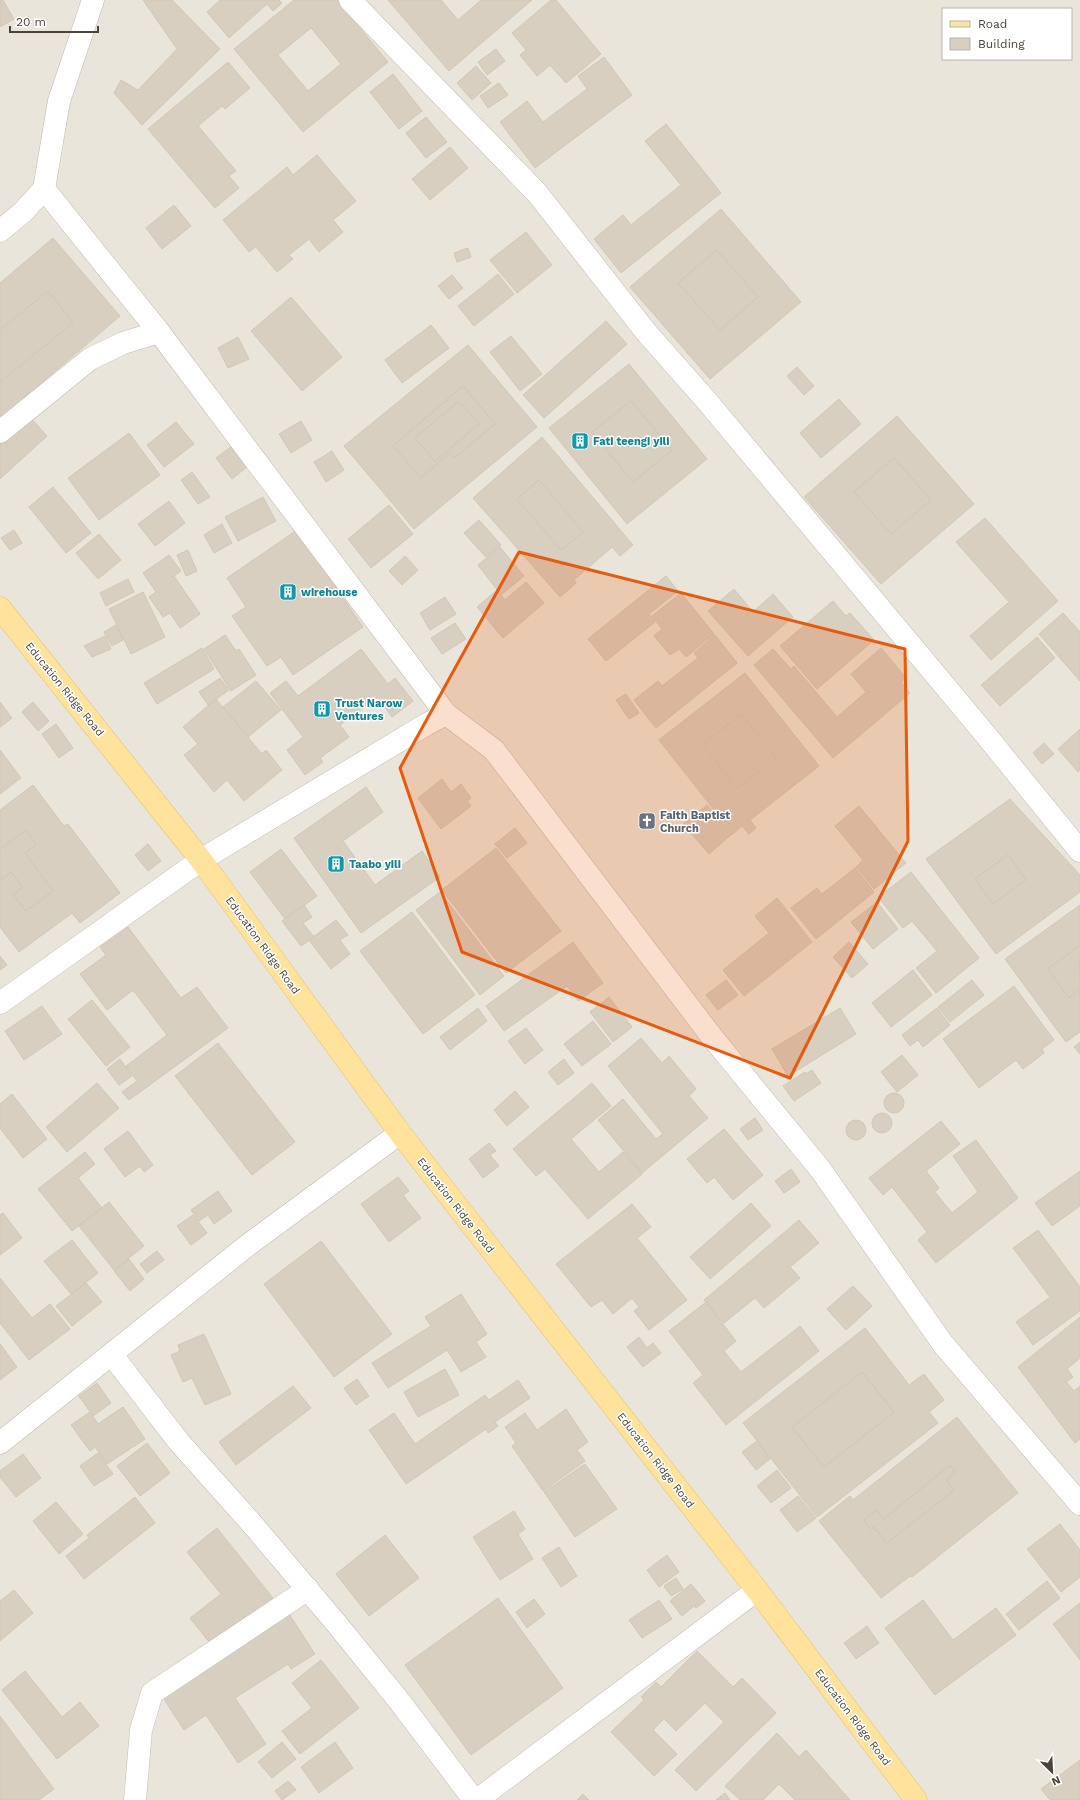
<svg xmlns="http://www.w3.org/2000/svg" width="1080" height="1800" viewBox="0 0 1080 1800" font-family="'Work Sans',sans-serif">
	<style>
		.residential { fill: #eae5da; fill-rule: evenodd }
		.building { fill: #d8cfc1; stroke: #d3c7b4; fill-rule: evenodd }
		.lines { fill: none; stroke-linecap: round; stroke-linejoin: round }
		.minor-casing { stroke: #c2bbae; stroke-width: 23 }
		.major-casing { stroke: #e6c16a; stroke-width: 23 }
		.minor { stroke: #fff; stroke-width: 22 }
		.major { stroke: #ffe39c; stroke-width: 22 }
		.marked { fill: #e8590c; fill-opacity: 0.2; stroke: #e8590c; stroke-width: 3; stroke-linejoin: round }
		.labels { text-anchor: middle; stroke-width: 3; stroke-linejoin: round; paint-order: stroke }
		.culture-label { font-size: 11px; font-weight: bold; fill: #0d838f; stroke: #fff; text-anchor: start }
		.street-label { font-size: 11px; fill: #4b4439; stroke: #fff }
		.worship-label { font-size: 11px; font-weight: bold; fill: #5b616d; stroke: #fff; text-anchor: start }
	</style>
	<rect width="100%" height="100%" fill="#f6f3ec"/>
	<!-- residential -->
	<path class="residential" d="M 0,0 L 1080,0 L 1080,1800 L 0,1800 ZM 943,9 L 1071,9 L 1071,59 L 943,59 Z"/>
	<!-- building -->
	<g class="building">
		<polygon points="0,0 3,0 14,19 0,27"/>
		<polygon points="143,0 172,0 220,49 142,125 114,93 121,80 138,90 177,49"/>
		<polygon points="220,0 279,0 282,3 273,11 267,4 229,38 207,12"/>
		<path d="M 294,0 L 337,0 L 388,62 L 303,132 L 234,49 ZM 311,28 L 341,64 L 308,91 L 278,55 Z"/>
		<polygon points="388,0 441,0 458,20 481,0 532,0 449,71"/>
		<polygon points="551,0 556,0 601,54 566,83 550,65 537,76 520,55 526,50 512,33"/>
		<polygon points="496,49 505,61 487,75 478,62"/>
		<polygon points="604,57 632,95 535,168 500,122 527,101 543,122 587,89 578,76"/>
		<polygon points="228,62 250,88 225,109 222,106 198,126 236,171 229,176 239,188 215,208 148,129"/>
		<polygon points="476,66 491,83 472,100 457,83"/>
		<polygon points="393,74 422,111 399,129 370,92"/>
		<polygon points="499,83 508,95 488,108 480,96"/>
		<polygon points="426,117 447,142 426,158 406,133"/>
		<polygon points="666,124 721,193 621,273 594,239 623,215 631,225 681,185 645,141"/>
		<polygon points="450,147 468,168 430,200 412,179"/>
		<polygon points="317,155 356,201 333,220 343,232 319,252 309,239 289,255 293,259 277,272 256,247 249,252 223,220 287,167 293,175"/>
		<polygon points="174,205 191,226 162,249 146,228"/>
		<path d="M 721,209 L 801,302 L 710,379 L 630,287 ZM 717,250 L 758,297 L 720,330 L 678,283 Z"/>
		<polygon points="526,232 552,265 517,293 490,260"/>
		<polygon points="53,238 120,316 0,418 0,283"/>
		<polygon points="468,248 471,257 457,262 454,253"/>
		<polygon points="717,250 758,297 720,330 678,283"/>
		<polygon points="498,274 514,294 474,326 458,306"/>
		<polygon points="452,275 463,288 449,299 438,286"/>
		<polygon points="48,291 73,323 0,382 0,330"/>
		<polygon points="291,297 342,357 302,391 251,331"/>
		<polygon points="606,321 627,344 544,418 523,395"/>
		<polygon points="431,325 449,348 402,383 385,360"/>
		<polygon points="511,336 542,374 520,391 490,352"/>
		<polygon points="238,337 249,359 228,368 218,348"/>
		<path d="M 468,345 L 537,427 L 414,529 L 344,446 ZM 463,386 L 495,424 L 454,458 L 449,453 L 421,478 L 393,446 Z"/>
		<path d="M 629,364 L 707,459 L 627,524 L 549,428 ZM 631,401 L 672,450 L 633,482 L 592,432 Z"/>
		<polygon points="797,367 814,386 804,395 787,376"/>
		<path d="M 463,386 L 495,424 L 454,458 L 449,453 L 421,478 L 393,446 ZM 459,401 L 479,424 L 435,461 L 415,438 Z"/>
		<polygon points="839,399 861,424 821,458 800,433"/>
		<polygon points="459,401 479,424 435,461 415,438"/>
		<polygon points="631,401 672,450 633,482 592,432"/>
		<polygon points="29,416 47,436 0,479 0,441"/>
		<path d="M 897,416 L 974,504 L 881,584 L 804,497 ZM 894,458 L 931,500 L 891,534 L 854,492 Z"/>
		<polygon points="301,421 312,440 291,453 279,434"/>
		<polygon points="176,422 194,444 164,467 147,445"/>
		<polygon points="129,433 160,475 99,520 68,478"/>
		<path d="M 542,437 L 633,545 L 620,556 L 612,547 L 574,580 L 576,583 L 560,597 L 473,498 ZM 539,480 L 583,532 L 561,550 L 517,499 Z"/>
		<polygon points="232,446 248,466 232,479 216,458"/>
		<polygon points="332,451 344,470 326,482 314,462"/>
		<polygon points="894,458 931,500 891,534 854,492"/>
		<polygon points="192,472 210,497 198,504 181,480"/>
		<polygon points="539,480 583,532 561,550 517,499"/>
		<polygon points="53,487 91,533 66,553 29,507"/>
		<polygon points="263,497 276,521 238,541 225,517"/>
		<polygon points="169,501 185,523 155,546 138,524"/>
		<polygon points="389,505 413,534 371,568 348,539"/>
		<polygon points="985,518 1058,601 991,660 970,636 1009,602 956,542"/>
		<polygon points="479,520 501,545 486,557 464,533"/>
		<polygon points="222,524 232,543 214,553 204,535"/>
		<polygon points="14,530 22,543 10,550 1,538"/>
		<polygon points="297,530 363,627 293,675 281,657 267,666 232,616 246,607 227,578"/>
		<polygon points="99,534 121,560 98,579 76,553"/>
		<polygon points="500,547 524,576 501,595 478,565"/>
		<polygon points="188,550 197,571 186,576 177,555"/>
		<polygon points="169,555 181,571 174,576 200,614 180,628 170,613 163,617 149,597 156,592 143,573"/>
		<polygon points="405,556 418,570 402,585 389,571"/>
		<polygon points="666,576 678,591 649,614 655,622 606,661 588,639"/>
		<polygon points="128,579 134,592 106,606 100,593"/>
		<polygon points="526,582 544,603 503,638 477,607 497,590 505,600"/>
		<polygon points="734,589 753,612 773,594 793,617 748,656 708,611"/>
		<polygon points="143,592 165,637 131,654 109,609"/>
		<polygon points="681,593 714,634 686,657 679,649 670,655 654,636 662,629 652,616"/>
		<polygon points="445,597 456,614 430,630 420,613"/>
		<polygon points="833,601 846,616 850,613 874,640 817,689 780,646"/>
		<polygon points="1063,613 1080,632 1080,681 1039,634"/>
		<polygon points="455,623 466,639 442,654 431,638"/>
		<polygon points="116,625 123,640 112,646 104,632"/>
		<polygon points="225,635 236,651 239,649 256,675 231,691 204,649"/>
		<polygon points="715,635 737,663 656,728 634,700 658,681 662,686 698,658 694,653"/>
		<polygon points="105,636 111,649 92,657 84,646"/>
		<polygon points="1037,637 1055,658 1000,706 981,685"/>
		<polygon points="202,648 214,669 157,704 144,683"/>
		<polygon points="881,648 906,678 901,682 910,693 833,758 754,665 773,649 791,669 794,666 837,717 866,692 851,674"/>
		<polygon points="361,649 388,684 395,678 413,701 392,717 378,697 340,725 349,737 320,758 323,762 305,775 287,750 303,737 270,693 286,681 298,696"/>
		<path d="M 745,673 L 819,766 L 750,820 L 756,828 L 749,834 L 742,826 L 733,834 L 659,740 ZM 741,714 L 776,758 L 737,788 L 703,745 Z"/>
		<polygon points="220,678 229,690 208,705 199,692"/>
		<polygon points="256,681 281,710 248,737 223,707"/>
		<polygon points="626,694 639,713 629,719 616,700"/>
		<polygon points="216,699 262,754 266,750 282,770 244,801 227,780 214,792 184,755 198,744 183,727"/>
		<polygon points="0,702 12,718 0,727"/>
		<polygon points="33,702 49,721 38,731 22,712"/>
		<polygon points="741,714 776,758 737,788 703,745"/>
		<polygon points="56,724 73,748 59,758 42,734"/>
		<polygon points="1080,729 1080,770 1078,772 1058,749"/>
		<polygon points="1044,743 1054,754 1042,764 1033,753"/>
		<polygon points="0,750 21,778 0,794"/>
		<polygon points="442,779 451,792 461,784 471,798 467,801 471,806 441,829 418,798"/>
		<polygon points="33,785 64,826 68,824 120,893 80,923 72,913 19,952 0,927 0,876 2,879 11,872 23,887 13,894 26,911 53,891 25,853 36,845 26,830 0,849 0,810"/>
		<polygon points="366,787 383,812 343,841 375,885 422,851 440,877 361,933 294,838"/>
		<path d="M 1010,799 L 1080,875 L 1080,892 L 996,954 L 926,859 ZM 1008,855 L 1026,880 L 993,904 L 975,879 Z"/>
		<polygon points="707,805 732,834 709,854 683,824"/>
		<polygon points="859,806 906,863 874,889 856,867 863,860 835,826"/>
		<polygon points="515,828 527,843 507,858 495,844"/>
		<polygon points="26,830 36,845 25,853 53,891 26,911 13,894 23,887 11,872 2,879 0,876 0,849"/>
		<polygon points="148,844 161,861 148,871 135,855"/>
		<polygon points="496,848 561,931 506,973 442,890"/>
		<polygon points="281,849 317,896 285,919 250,872"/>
		<polygon points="1008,855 1026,880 993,904 975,879"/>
		<polygon points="855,868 874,892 816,939 791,908 817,888 822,894"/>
		<polygon points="911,872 979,958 936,993 916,968 937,951 912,921 903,928 878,897"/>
		<polygon points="440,892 504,976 480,995 416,910"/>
		<polygon points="777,898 812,942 744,996 723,970 769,933 755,916"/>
		<polygon points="877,902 898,929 873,949 851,922"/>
		<polygon points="304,905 312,917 303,923 314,937 301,946 282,921"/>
		<polygon points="1080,905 1080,947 1079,946 1048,969 1069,998 1080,989 1080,1032 1066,1042 1005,959"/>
		<polygon points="412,912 475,995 423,1034 360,951"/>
		<polygon points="336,920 348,935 340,940 350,954 331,969 309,940"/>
		<polygon points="128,927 181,998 197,987 228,1028 129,1100 122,1092 137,1081 126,1066 167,1035 133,990 107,1010 80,974 106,955 100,947"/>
		<polygon points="573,942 603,983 578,1001 567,986 504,1031 486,1006"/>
		<polygon points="849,942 868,964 852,978 833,957"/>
		<polygon points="1079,946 1080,989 1069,998 1048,969"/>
		<polygon points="0,956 7,965 0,970"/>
		<polygon points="913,970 932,995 891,1027 872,1003"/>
		<polygon points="726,980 738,995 718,1010 706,995"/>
		<polygon points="972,980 984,995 950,1022 938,1007"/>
		<polygon points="1014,986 1054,1040 1042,1049 1044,1053 1023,1069 1016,1060 979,1088 943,1039"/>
		<polygon points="609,997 632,1027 613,1042 590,1012"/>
		<polygon points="92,1000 130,1047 106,1066 68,1019"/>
		<polygon points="42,1006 62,1034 24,1060 5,1031"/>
		<polygon points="478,1008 487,1021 450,1050 440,1037"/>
		<polygon points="840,1008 856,1034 788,1076 772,1049"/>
		<polygon points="937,1008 950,1025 923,1047 918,1040 910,1046 902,1035"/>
		<polygon points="593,1021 611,1044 582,1066 564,1044"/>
		<polygon points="526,1028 543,1050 525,1064 508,1041"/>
		<polygon points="641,1038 662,1063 669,1056 696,1089 689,1096 708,1118 642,1173 598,1120 623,1099 656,1139 663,1134 608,1066"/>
		<polygon points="1080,1042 1080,1054 1074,1047"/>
		<polygon points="218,1043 295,1142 252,1175 175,1076"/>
		<polygon points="902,1055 918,1075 897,1092 881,1072"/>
		<polygon points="120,1059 132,1076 119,1085 107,1069"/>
		<polygon points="564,1059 574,1073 558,1085 548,1072"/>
		<polygon points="812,1070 821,1083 794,1101 783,1086 805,1072 806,1074"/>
		<polygon points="97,1083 119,1108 67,1152 46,1127"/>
		<polygon points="592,1083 611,1106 571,1139 599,1172 623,1152 642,1174 588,1219 545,1169 536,1176 513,1149"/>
		<polygon points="515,1091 529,1107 507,1126 494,1110"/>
		<circle cx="894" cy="1103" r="10"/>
		<polygon points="12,1094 47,1139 23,1158 0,1128 0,1104"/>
		<circle cx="882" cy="1123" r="10"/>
		<polygon points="755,1118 763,1130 748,1140 740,1129"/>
		<circle cx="856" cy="1130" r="10"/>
		<polygon points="941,1121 960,1144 926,1171 939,1188 935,1192 952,1213 978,1192 953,1156 976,1140 1018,1198 936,1263 918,1240 927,1232 892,1187 883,1195 869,1178"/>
		<polygon points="724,1129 763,1175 733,1200 714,1177 707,1183 687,1159"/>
		<polygon points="128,1131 153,1165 144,1172 140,1166 125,1177 104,1149"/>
		<polygon points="489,1143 496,1151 490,1155 499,1166 483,1178 469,1159"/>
		<polygon points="85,1152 95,1164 78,1178 102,1208 72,1231 38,1189"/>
		<polygon points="791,1169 800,1182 784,1193 775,1181"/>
		<polygon points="1080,1171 1080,1206 1052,1226 1035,1203"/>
		<polygon points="398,1177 409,1191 403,1195 421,1218 389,1242 361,1204"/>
		<polygon points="218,1191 232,1211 214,1224 208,1215 199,1221 191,1210"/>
		<polygon points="109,1202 144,1246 114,1270 79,1226"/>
		<polygon points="751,1203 771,1226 710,1279 690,1257"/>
		<polygon points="632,1204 651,1227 637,1238 687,1300 649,1330 634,1311 639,1307 632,1298 613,1314 602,1300 591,1307 556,1264"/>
		<polygon points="3,1213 22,1238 0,1255 0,1215"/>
		<polygon points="193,1215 207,1233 191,1245 177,1226"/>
		<polygon points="799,1220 819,1243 790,1267 800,1278 764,1308 755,1298 724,1323 704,1300"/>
		<polygon points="1038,1230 1080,1287 1080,1311 1033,1345 1016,1322 1050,1297 1013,1248"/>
		<polygon points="72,1240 98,1273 71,1294 44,1261"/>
		<polygon points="321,1241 392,1334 334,1377 264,1284"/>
		<polygon points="157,1251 164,1260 147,1273 140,1264"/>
		<polygon points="129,1259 144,1279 130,1291 114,1271"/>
		<polygon points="0,1278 32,1318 50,1304 70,1329 29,1360 0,1323"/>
		<polygon points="86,1283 102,1302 72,1326 56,1306"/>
		<polygon points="853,1286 872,1306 846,1330 827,1309"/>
		<polygon points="461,1294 487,1334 476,1342 486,1357 461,1372 447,1350 388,1388 372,1363 431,1326 425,1317"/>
		<polygon points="706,1302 736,1341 724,1351 741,1372 800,1326 819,1351 726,1425 693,1383 703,1375 669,1331"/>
		<polygon points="1080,1317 1080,1358 1067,1369 1073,1377 1066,1382 1074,1391 1080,1386 1080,1439 1075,1443 1018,1367"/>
		<path d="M 865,1328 L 909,1385 L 924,1374 L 944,1400 L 929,1412 L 938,1423 L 817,1517 L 743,1423 ZM 862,1372 L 894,1412 L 824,1467 L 792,1427 Z"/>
		<polygon points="204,1334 231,1394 205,1405 192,1378 183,1382 171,1355 180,1351 178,1345"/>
		<polygon points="639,1337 647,1348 653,1343 661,1353 643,1367 627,1347"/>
		<polygon points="0,1344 17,1367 0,1380"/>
		<polygon points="445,1369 459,1395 418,1417 404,1392"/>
		<polygon points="862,1372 894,1412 824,1467 792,1427"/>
		<polygon points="357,1379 369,1396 356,1405 344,1388"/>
		<polygon points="518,1380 530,1398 495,1422 498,1426 488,1433 486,1429 406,1484 369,1430 394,1413 415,1444 485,1395 489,1400"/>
		<polygon points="97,1383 111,1403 93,1416 79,1396"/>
		<polygon points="293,1386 311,1408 236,1465 219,1442"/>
		<polygon points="123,1407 145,1439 107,1464 95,1447 90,1451 71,1425 90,1412 98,1424"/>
		<polygon points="566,1409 588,1442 577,1450 585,1461 543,1491 512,1446 516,1443 505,1427 525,1413 537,1430"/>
		<path d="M 957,1417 L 1018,1493 L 912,1577 L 910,1576 L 881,1598 L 819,1521 L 850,1496 L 853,1500 ZM 950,1465 L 955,1472 L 946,1480 L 954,1490 L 887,1543 L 874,1527 L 871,1529 L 864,1520 L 876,1510 L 884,1519 Z"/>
		<polygon points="757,1441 770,1459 756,1470 742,1452"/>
		<polygon points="147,1443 170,1473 140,1496 117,1466"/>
		<polygon points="98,1453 113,1474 94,1486 80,1466"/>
		<polygon points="23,1454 41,1478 16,1497 0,1477 0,1471"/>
		<polygon points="585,1464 617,1509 575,1537 544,1492"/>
		<polygon points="950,1465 955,1472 946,1480 954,1490 887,1543 874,1527 871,1529 864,1520 876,1510 884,1519"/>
		<polygon points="777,1470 791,1488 771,1503 757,1486"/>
		<polygon points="798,1496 816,1518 797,1532 780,1510"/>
		<polygon points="135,1497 155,1523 84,1579 66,1556 89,1538 87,1535"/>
		<polygon points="56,1502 83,1534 59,1554 33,1521"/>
		<polygon points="514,1511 525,1529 518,1534 533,1559 500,1580 473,1537"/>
		<polygon points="1060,1524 1080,1550 1080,1577 1061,1592 1027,1549"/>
		<polygon points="217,1528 273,1598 213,1647 190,1618 221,1594 187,1552"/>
		<polygon points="385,1535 419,1578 369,1616 336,1574"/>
		<polygon points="559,1547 577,1576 561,1587 542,1558"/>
		<polygon points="667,1555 679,1572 659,1587 647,1570"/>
		<polygon points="676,1578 683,1589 671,1596 664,1586"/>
		<polygon points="1047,1581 1060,1598 1019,1630 1006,1614"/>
		<polygon points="691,1584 705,1601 696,1608 694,1606 682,1616 670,1601"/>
		<polygon points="14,1590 33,1613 0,1641 0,1601"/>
		<polygon points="498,1598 563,1688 471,1755 405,1665"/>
		<polygon points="534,1599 545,1614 527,1628 516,1612"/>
		<polygon points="659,1600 672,1619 642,1638 629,1620"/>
		<polygon points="923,1600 953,1640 996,1608 1016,1635 935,1695 885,1628"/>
		<polygon points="1080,1603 1080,1660 1053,1624"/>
		<polygon points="289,1614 315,1654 291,1669 288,1664 235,1698 266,1744 238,1763 206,1715 184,1730 162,1696"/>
		<polygon points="867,1626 879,1643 856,1659 844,1643"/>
		<polygon points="697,1651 733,1687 742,1678 776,1713 696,1791 675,1770 724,1722 705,1703 676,1731 664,1719 653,1730 677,1754 654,1776 611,1732 644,1700 641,1697 656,1682 661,1687"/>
		<polygon points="321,1660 359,1708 300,1754 282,1731 312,1708 292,1683"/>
		<polygon points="25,1671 62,1717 80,1702 99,1726 57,1759 2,1690"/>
		<polygon points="0,1716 54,1789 39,1800 0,1800"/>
		<polygon points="777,1733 799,1757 806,1750 850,1800 795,1800 779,1784 763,1800 740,1800 725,1786"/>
		<polygon points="282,1742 296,1759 272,1778 258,1762"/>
		<polygon points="335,1742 353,1768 319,1793 301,1767"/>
		<polygon points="1080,1760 1080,1800 1050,1800 1041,1789"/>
		<polygon points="288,1781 296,1790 282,1800 275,1791"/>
		<polygon points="725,1793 730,1800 716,1800"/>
		<polygon points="583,1794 589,1800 577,1800"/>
	</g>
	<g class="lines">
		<defs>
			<g id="minor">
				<polyline points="350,0 537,193 646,332 706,400 980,728 1080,851"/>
				<polyline points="44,189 159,332 446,714 494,750 712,1037 820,1169 943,1344 1080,1504"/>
				<polyline points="0,231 23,212 44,189 59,101 93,0"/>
				<polyline points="0,432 90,359 123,343 159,332"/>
				<polyline points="0,1003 201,860 427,724 446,714"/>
				<polyline points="112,1355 179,1442 253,1525 336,1623 400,1702 474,1800"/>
				<polyline points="0,1443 248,1245 400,1133"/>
				<polyline points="135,1800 141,1730 152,1693 308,1589"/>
				<polyline points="477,1800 757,1590"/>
			</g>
			<polyline id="major" points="0,608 201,860 400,1133 757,1590 916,1800"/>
		</defs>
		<!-- minor casing -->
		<use href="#minor" class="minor-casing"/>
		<!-- major casing -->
		<use href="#major" class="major-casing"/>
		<!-- minor -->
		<use href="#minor" class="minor"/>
		<!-- major -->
		<use href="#major" class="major"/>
	</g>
	<!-- marked area -->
	<path class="marked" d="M 519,552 L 905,649 L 908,841 L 790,1078 L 462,952 L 400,768 Z"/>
	<!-- icons -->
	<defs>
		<symbol id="building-square" viewBox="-11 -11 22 22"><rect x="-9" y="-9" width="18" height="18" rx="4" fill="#0f9aa8" stroke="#fff"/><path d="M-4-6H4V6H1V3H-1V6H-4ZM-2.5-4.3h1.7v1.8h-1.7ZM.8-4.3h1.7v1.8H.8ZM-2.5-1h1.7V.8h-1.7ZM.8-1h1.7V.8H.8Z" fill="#fff"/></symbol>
		<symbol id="church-square" viewBox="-11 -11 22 22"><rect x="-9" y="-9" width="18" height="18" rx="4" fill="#6b7280" stroke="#fff"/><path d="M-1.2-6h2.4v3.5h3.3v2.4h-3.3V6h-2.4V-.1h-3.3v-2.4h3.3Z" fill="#fff"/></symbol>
	</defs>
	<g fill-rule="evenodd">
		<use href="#building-square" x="570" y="431" width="20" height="20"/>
		<use href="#building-square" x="278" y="582" width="20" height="20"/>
		<use href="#building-square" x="312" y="699" width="20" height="20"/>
		<use href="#church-square" x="637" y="811" width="20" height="20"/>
		<use href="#building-square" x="326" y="854" width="20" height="20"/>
	</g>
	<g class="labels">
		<!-- culture labels -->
		<g class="culture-label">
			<text x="593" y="445">Fati teengi yili</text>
			<text x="301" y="596">wirehouse</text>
			<text x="335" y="707">Trust Narow<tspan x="335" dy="13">Ventures</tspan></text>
			<text x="349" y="868">Taabo yili</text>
		</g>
		<!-- street labels -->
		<g class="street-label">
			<text transform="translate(65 689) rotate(51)" y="4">Education Ridge Road</text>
			<text transform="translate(263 945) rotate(54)" y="4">Education Ridge Road</text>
			<text transform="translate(456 1205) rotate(52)" y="4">Education Ridge Road</text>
			<text transform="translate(656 1460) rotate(52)" y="4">Education Ridge Road</text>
			<text transform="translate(853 1717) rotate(53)" y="4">Education Ridge Road</text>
		</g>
		<!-- worship labels -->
		<g class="worship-label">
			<text x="660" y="819">Faith Baptist<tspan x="660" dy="13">Church</tspan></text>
		</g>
	</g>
	<!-- legend -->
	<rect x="942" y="8" width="130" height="52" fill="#ffffff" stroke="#b7b4b0"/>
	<rect x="950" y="21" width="20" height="6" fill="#ffe39c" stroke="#b7b4b0"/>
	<text x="978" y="28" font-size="12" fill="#4b4439">Road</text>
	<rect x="950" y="38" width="20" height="12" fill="#d8cfc1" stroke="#b7b4b0"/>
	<text x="978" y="48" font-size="12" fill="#4b4439">Building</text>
	<!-- north arrow -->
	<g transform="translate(1052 1772) rotate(156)" stroke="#ffffff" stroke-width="3" paint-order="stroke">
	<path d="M0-3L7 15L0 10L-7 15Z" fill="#4b4439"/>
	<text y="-6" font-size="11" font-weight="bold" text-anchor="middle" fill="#4b4439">N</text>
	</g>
	<!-- scale -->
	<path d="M10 26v6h88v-6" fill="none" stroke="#4b4439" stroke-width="2"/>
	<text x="16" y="26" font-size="12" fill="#4b4439" stroke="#ffffff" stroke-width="3" paint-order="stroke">20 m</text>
</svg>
